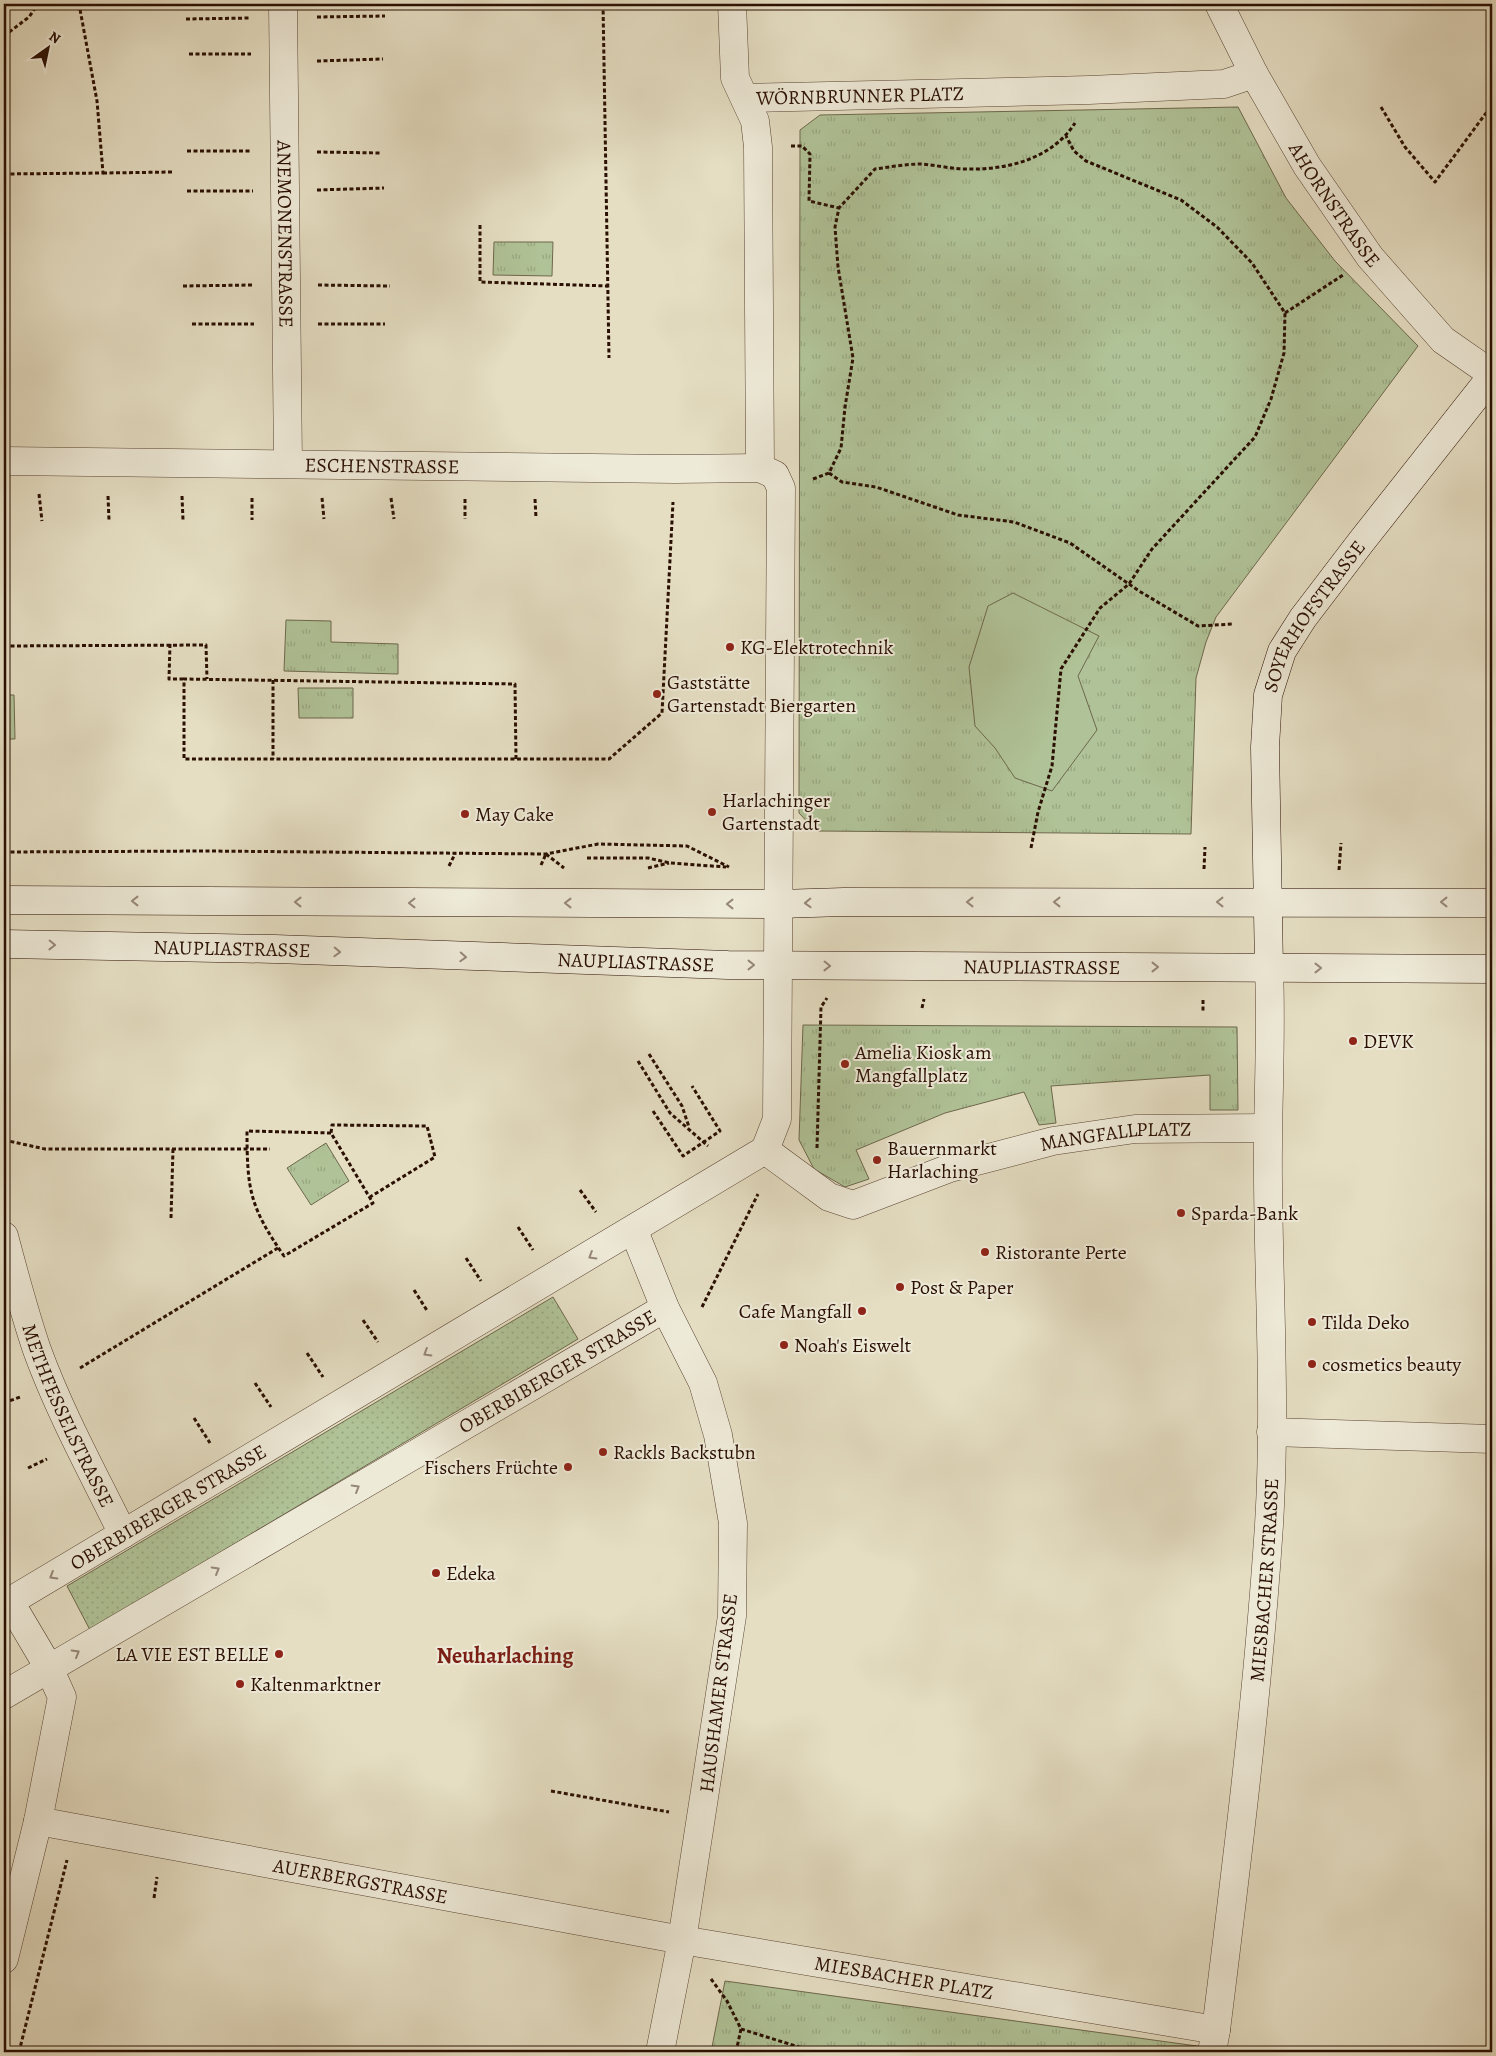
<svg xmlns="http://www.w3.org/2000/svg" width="1496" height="2056" viewBox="0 0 1496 2056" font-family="Alegreya,serif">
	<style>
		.grass { fill: url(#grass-dots); stroke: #6d684c }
		.park { fill: url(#park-tufts); stroke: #6d684c }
		.pitch { fill: #b0c297; stroke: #6d684c }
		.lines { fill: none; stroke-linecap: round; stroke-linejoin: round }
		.street-casing { stroke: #594332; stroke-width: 29 }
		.secondary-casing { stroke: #2a0f02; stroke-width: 29 }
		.path { stroke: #2a0f02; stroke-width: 3; stroke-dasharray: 4 2.5; stroke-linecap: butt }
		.street { stroke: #eeead8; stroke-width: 28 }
		.secondary { stroke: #eeead8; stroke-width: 28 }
		.oneway { stroke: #968778 }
		.poi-dot { fill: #8f2418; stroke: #eeead8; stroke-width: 2 }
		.labels { text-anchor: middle; stroke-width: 4; stroke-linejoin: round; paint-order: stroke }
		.street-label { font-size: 20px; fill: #2a0f02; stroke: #eeead8 }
		.poi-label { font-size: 20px; fill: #2a0f02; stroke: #eeead8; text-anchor: start }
		.quarter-label { font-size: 22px; font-weight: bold; fill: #7a1f14; stroke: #eeead8 }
	</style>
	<defs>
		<pattern id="grass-dots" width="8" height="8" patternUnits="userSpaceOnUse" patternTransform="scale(1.25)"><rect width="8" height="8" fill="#b0c297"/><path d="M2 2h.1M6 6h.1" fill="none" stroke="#98a680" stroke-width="1.8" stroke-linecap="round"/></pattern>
		<pattern id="park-tufts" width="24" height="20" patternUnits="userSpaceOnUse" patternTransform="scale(1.25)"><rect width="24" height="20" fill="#b0c297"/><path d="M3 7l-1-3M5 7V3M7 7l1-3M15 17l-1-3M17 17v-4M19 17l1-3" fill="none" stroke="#98a680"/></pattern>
	</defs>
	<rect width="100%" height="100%" fill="#e5dec3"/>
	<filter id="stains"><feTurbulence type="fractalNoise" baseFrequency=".004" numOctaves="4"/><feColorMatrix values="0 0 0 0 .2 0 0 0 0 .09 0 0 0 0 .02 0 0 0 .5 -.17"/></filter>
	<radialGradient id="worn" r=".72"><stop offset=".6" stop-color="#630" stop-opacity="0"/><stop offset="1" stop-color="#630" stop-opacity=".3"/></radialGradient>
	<!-- grass -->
	<polygon class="grass" points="553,1297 578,1339 90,1630 67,1586"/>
	<!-- park -->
	<g class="park">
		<polygon points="1238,107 1286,198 1335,261 1418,346 1216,617 1206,642 1196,678 1191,834 816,831 799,813 800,130 820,115"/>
		<polygon points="494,242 553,242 552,276 493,275"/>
		<polygon points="286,620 331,621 331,642 398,644 398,674 284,671"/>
		<polygon points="298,688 353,688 353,718 299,718"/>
		<polygon points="4,695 14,695 15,739 4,739"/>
		<polygon points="803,1025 1237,1027 1238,1110 1210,1110 1210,1075 1051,1086 1056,1123 1039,1125 1024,1092 945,1113 856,1150 869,1179 845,1187 814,1169 799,1140"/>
		<polygon points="326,1143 349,1181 311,1205 287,1168"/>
		<polygon points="725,1981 1204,2047 1203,2052 711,2052"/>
	</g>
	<!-- pitch -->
	<polygon class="pitch" points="1013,593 1099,636 1078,676 1097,730 1052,791 1015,778 995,748 975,726 969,667 988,606"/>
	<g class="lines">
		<defs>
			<g id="street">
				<path id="s1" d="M 283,4 L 288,463"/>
				<polyline points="732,4 735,78 755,121 758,147 760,468"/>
				<path id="s2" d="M 1219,4 L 1254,74 L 1307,166 L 1370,257 L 1443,340 L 1492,374"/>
				<path id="s3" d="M 746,98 L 1089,90 L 1224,84 L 1254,74"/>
				<path id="s4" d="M 4,461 L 675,469 L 760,468 L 775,475 L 781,488 L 777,1119 L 765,1150 L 4,1605"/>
				<path id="s5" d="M 765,1150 L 829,1197 L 853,1205 L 950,1168 L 1053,1141 L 1135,1129 L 1267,1128"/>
				<polyline points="634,1231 665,1308 703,1383 718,1435 733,1523 732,1616 682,1940 660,2052"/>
				<path id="s6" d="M 4,1236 C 14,1274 24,1312 37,1350 C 60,1413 93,1473 123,1534"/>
				<polyline points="1271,1432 1492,1439"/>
				<path id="s7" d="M 4,1695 L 665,1308"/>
				<path id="s8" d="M 38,1821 L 682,1940 L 1216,2030"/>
				<polyline points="4,1959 38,1821 62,1697 49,1668 10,1602"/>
				<path id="s9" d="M 1212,2052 L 1216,2030 C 1237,1862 1258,1694 1269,1525 C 1276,1411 1269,1296 1268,1182 C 1267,1111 1272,1039 1269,968"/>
			</g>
			<g id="secondary">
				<polyline points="4,900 779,904 844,902 1492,903"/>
				<path id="s10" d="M 4,944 L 275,949 L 728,965 L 1492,969"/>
				<path id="s11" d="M 1269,968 L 1265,747 L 1268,695 L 1282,651 L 1303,618 L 1361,542 L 1492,376"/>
			</g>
		</defs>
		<!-- street casing -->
		<use href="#street" class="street-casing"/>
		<!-- secondary casing -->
		<use href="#secondary" class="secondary-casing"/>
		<!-- path -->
		<g class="path">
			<polyline points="603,4 609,358"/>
			<polyline points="317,17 385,16"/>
			<polyline points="186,19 251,18"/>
			<polyline points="4,36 29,17 38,4"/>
			<polyline points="189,54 251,54"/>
			<polyline points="317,61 383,59"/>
			<polyline points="1381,107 1405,147 1435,182 1492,105"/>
			<polyline points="791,146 802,146 810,154 809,201 839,208"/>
			<polyline points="187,151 251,151"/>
			<polyline points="317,152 381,153"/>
			<polyline points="103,173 173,172"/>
			<polyline points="4,174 103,173 97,101 79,4"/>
			<polyline points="317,190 384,188"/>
			<polyline points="187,191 253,191"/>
			<polyline points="480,225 480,282 608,286"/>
			<polyline points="318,285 390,286"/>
			<polyline points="183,286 252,285"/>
			<polyline points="1285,313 1343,275"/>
			<polyline points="192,324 254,324"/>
			<polyline points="318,324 385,324"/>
			<polyline points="829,473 842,482 876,487 958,515 1014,522 1070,543 1139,591 1198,626 1232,624"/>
			<path d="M 813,479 L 829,473 L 841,448 L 845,407 L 853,358 L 838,267 L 835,227 L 839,208 L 875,169 C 890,167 906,164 921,164 C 936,165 951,169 967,169 C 1007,170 1052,159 1075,123"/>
			<polyline points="39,494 42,521"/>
			<polyline points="108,496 109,520"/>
			<polyline points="182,496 183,520"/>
			<polyline points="252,498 252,520"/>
			<polyline points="322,498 324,519"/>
			<polyline points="391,498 394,519"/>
			<polyline points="465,499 465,519"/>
			<polyline points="535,499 536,518"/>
			<polyline points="170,644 169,679 184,679"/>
			<polyline points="4,646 206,645 207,679"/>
			<polyline points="273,680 273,759"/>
			<polyline points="516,759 515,684 184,679 184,759 609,759 662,713 673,502"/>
			<polyline points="1031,848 1038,812 1052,766 1061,669 1100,608 1129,584 1152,549 1255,437 1271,399 1284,353 1285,313 1252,263 1217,227 1181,200 1086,161 1074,151 1066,136"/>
			<polyline points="4,852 206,851 546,854 598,844 687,846 729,867"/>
			<polyline points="546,854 564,868"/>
			<polyline points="587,858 648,858 670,863 726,867"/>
			<polyline points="541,865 546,854"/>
			<polyline points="449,866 455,854"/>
			<polyline points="648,868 669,863"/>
			<polyline points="1204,869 1205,847"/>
			<polyline points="1339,870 1341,843"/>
			<polyline points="1203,1000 1203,1011"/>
			<polyline points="922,1008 924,999"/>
			<polyline points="649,1054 682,1106 689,1127"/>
			<polyline points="638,1061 670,1113 708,1146"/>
			<polyline points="653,1111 683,1156 720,1131 692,1086"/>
			<path d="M 331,1133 L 247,1131 C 247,1190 250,1207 284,1256 L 373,1203 L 331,1133 L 332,1125 L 427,1126 L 435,1157 L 370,1197"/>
			<polyline points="4,1140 45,1149 270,1149"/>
			<polyline points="817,1148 821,1007 827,998"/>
			<polyline points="580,1190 596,1212"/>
			<polyline points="171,1218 173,1149"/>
			<polyline points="518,1227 533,1250"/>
			<polyline points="466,1258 481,1281"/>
			<polyline points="414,1290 428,1312"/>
			<polyline points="702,1307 758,1194"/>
			<polyline points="363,1320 378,1342"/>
			<polyline points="307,1353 323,1377"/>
			<polyline points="80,1368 278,1248"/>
			<polyline points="255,1383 271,1407"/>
			<polyline points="4,1403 20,1397"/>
			<polyline points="194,1418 210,1443"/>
			<polyline points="28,1468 47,1459"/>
			<polyline points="551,1791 669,1812"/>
			<polyline points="154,1898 157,1877"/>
			<polyline points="711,1979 727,2001 741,2029 815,2052"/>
			<polyline points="19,2052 67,1860"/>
			<polyline points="736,2052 741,2029"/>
		</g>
		<!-- street -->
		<use href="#street" class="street"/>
		<!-- secondary -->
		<use href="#secondary" class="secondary"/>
	</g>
	<!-- one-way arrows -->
	<defs><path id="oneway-chevron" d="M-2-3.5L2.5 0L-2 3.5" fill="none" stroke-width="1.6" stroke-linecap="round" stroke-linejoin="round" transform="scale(1.25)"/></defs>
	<g class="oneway">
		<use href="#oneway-chevron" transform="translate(135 901) rotate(-180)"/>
		<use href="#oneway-chevron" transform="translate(298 902) rotate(-180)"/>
		<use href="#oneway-chevron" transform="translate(970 902) rotate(-180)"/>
		<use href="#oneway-chevron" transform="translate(1057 902) rotate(180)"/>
		<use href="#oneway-chevron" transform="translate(1220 902) rotate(-180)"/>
		<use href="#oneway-chevron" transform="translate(1444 902) rotate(-180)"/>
		<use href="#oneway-chevron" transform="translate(412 903) rotate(-180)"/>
		<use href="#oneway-chevron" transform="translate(568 903) rotate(-180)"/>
		<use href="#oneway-chevron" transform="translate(808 903) rotate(178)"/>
		<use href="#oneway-chevron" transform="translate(730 904) rotate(-180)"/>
		<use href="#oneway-chevron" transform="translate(52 945) rotate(1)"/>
		<use href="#oneway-chevron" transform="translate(337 952) rotate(2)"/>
		<use href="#oneway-chevron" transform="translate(463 957) rotate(3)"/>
		<use href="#oneway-chevron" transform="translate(751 965)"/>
		<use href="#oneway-chevron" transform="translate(827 966) rotate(1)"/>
		<use href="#oneway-chevron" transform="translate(1155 967)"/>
		<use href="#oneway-chevron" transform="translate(1318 968)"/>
		<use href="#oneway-chevron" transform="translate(592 1256) rotate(149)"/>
		<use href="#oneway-chevron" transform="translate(427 1353) rotate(149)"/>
		<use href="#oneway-chevron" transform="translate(356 1488) rotate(-30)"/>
		<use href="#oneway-chevron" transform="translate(216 1570) rotate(-30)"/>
		<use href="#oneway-chevron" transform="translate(53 1576) rotate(149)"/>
		<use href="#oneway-chevron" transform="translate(76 1653) rotate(-30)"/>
	</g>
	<!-- markers -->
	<g class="poi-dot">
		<circle cx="730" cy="647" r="5"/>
		<circle cx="657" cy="694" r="5"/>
		<circle cx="712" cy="812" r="5"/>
		<circle cx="465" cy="814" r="5"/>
		<circle cx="1353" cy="1041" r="5"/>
		<circle cx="845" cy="1064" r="5"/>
		<circle cx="877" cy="1160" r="5"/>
		<circle cx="1181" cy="1213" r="5"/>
		<circle cx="985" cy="1252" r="5"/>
		<circle cx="900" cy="1287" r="5"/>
		<circle cx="862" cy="1311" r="5"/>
		<circle cx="1312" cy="1322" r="5"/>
		<circle cx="784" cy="1345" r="5"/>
		<circle cx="1312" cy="1364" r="5"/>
		<circle cx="603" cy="1452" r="5"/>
		<circle cx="568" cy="1467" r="5"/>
		<circle cx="436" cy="1573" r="5"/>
		<circle cx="279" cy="1654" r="5"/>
		<circle cx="240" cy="1684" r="5"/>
	</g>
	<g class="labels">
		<!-- street labels -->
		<g class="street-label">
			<text dy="7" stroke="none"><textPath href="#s3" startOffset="114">WÖRNBRUNNER PLATZ</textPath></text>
			<text dy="7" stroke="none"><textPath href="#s2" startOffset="232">AHORNSTRASSE</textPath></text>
			<text dy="7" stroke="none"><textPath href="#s1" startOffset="230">ANEMONENSTRASSE</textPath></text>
			<text dy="7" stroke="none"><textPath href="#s4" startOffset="378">ESCHENSTRASSE</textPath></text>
			<text dy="7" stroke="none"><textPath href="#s11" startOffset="365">SOYERHOFSTRASSE</textPath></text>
			<text dy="7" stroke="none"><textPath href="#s10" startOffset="228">NAUPLIASTRASSE</textPath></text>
			<text dy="7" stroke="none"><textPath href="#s10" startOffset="632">NAUPLIASTRASSE</textPath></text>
			<text dy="7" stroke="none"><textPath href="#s10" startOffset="1038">NAUPLIASTRASSE</textPath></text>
			<text dy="7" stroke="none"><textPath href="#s5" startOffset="378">MANGFALLPLATZ</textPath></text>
			<text dy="7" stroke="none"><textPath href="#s7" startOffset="641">OBERBIBERGER STRASSE</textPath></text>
			<text dy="7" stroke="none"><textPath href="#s6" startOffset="191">METHFESSELSTRASSE</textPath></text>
			<text transform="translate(168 1507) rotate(-31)" y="7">OBERBIBERGER STRASSE</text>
			<text dy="7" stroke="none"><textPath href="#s9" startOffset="475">MIESBACHER STRASSE</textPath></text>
			<text transform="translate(718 1693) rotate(-83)" y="7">HAUSHAMER STRASSE</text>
			<text dy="7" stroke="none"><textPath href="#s8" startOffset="328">AUERBERGSTRASSE</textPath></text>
			<text dy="7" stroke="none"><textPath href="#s8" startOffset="880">MIESBACHER PLATZ</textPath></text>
		</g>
		<!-- poi labels -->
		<g class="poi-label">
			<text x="740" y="654">KG-Elektrotechnik</text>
			<text x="667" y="689">Gaststätte<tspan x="667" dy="23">Gartenstadt Biergarten</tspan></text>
			<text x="722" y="807">Harlachinger<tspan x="722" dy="23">Gartenstadt</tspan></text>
			<text x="475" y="821">May Cake</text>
			<text x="1363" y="1048">DEVK</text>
			<text x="855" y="1059">Amelia Kiosk am<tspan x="855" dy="23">Mangfallplatz</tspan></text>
			<text x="887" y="1155">Bauernmarkt<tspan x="887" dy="23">Harlaching</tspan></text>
			<text x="1191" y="1220">Sparda-Bank</text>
			<text x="995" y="1259">Ristorante Perte</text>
			<text x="910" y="1294">Post &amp; Paper</text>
			<text x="852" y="1318" text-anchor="end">Cafe Mangfall</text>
			<text x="1322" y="1329">Tilda Deko</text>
			<text x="794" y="1352">Noah's Eiswelt</text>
			<text x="1322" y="1371">cosmetics beauty</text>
			<text x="613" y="1459">Rackls Backstubn</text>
			<text x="558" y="1474" text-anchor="end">Fischers Früchte</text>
			<text x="446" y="1580">Edeka</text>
			<text x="269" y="1661" text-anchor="end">LA VIE EST BELLE</text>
			<text x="250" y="1691">Kaltenmarktner</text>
		</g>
		<!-- quarter labels -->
		<g class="quarter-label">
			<text x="505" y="1663">Neuharlaching</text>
		</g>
	</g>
	<!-- margin -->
	<rect width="1496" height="2056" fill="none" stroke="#e5dec3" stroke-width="20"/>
	<rect x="5" y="5" width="1486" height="2046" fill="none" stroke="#2a0f02" stroke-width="2.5"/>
	<rect x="10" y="10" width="1476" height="2036" fill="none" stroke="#2a0f02"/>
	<!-- north arrow -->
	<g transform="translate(48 48) rotate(33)" stroke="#eeead8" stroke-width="4" paint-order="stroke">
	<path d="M0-4L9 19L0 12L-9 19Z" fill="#2a0f02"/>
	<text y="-8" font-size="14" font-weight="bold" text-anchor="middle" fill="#2a0f02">N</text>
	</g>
	<rect width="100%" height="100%" filter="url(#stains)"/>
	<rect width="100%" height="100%" fill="url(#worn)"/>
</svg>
